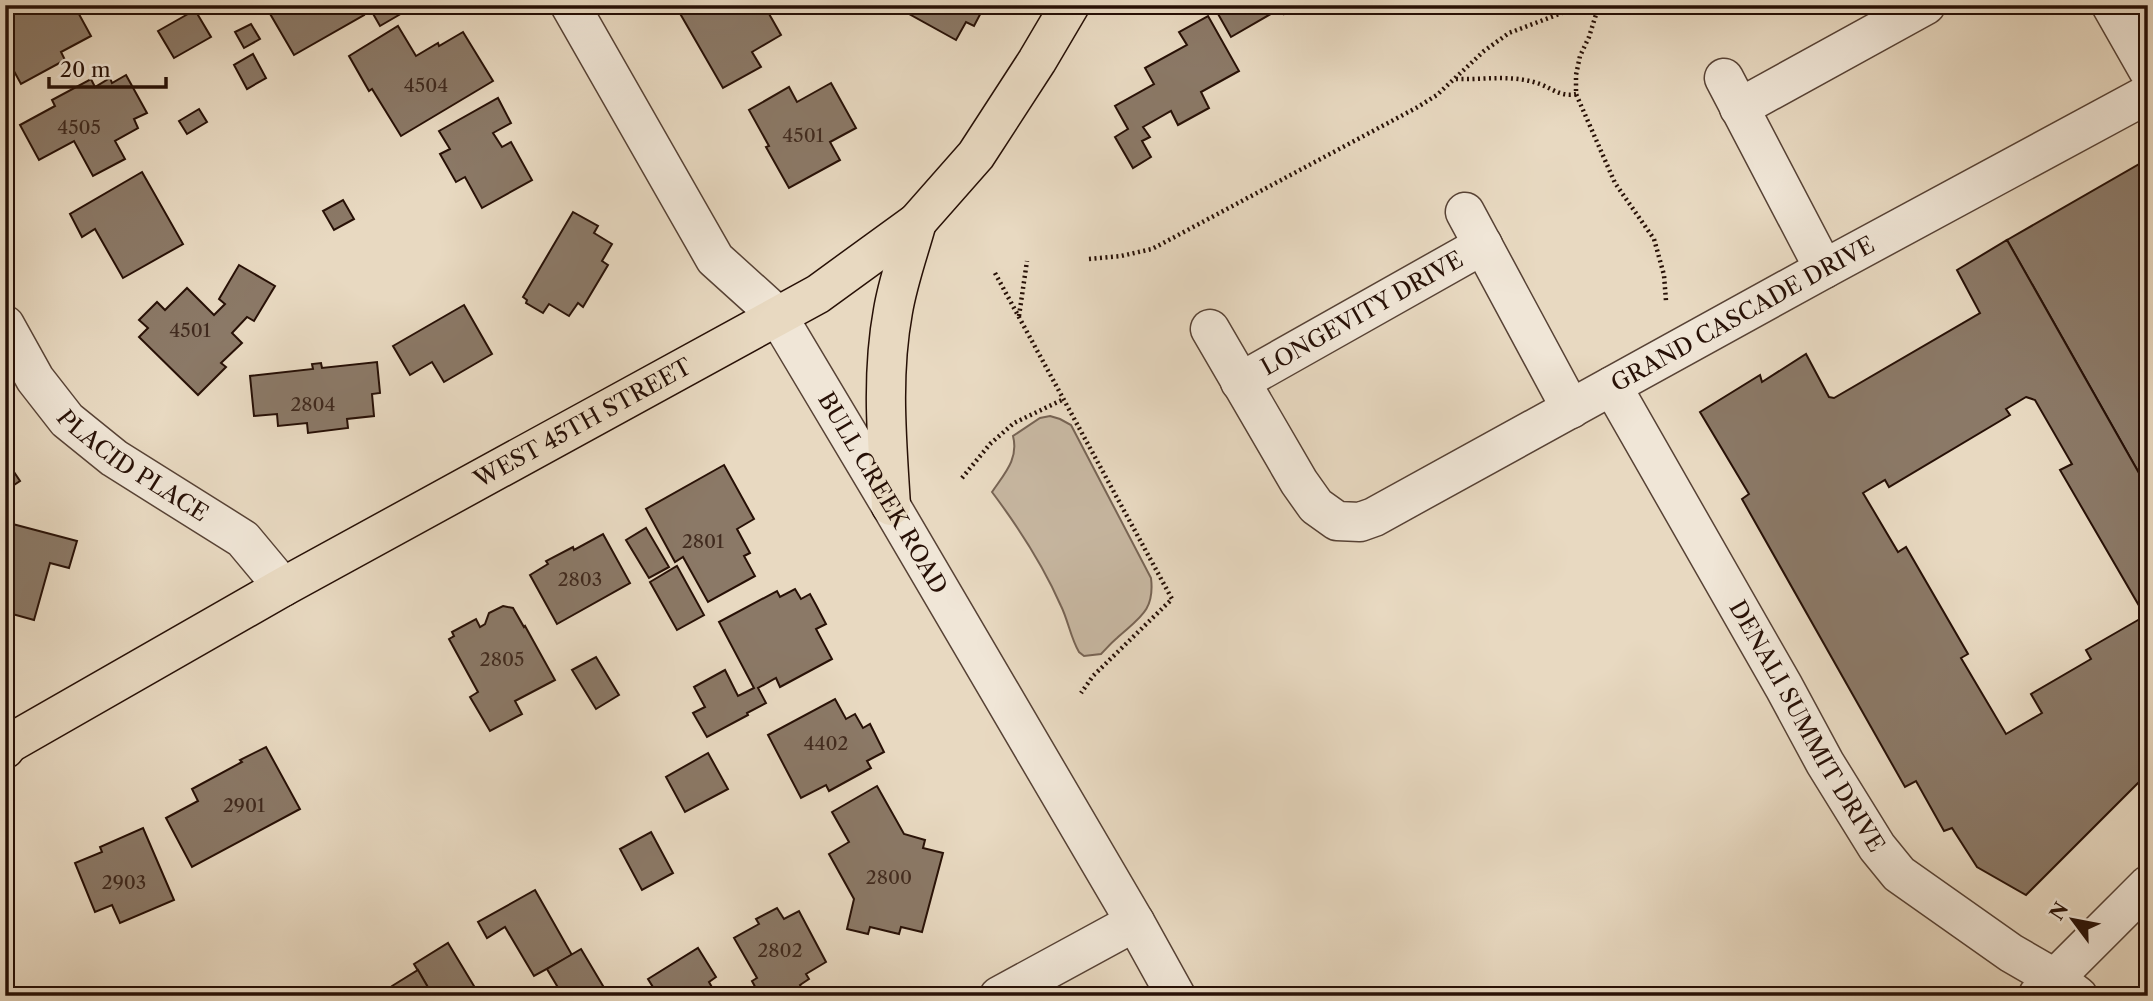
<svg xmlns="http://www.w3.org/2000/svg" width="2153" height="1001" viewBox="0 0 2153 1001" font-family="'Libre Caslon Text',serif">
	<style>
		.green { fill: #c7b7a1; stroke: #776454; stroke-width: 2 }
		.building { fill: #8b7967; stroke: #271006; stroke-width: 2; fill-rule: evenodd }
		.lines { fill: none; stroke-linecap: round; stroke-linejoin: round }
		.minor-casing { stroke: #574235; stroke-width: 41 }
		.major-casing { stroke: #271006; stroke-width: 41 }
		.highway-casing { stroke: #271006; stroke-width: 41 }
		.path { stroke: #271006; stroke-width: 4.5; stroke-dasharray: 2 3.5; stroke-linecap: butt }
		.minor { stroke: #f0e6d7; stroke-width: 38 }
		.major { stroke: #e8d9c1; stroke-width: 38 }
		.highway { stroke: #e8d9c1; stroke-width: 38 }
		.labels { text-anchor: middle; stroke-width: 6; stroke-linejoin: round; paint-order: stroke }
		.number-label { font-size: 19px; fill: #402a1e }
		.street-label { font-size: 23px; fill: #271006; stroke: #f0e6d7 }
	</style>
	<rect width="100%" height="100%" fill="#e8d9c1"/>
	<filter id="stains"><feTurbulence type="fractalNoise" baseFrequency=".00286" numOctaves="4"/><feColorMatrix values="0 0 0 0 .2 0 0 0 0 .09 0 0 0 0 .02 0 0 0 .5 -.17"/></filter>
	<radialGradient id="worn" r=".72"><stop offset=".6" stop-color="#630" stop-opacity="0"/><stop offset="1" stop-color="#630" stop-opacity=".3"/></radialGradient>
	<!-- green -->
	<path class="green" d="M 1050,416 L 1060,419 L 1071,425 L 1151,578 C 1155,611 1139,618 1117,638 C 1111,643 1106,649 1101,654 L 1084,656 L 1079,652 C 1071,639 1068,620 1061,606 C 1043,565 1019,528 992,492 C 1004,474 1019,459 1013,436 L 1040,418 Z"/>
	<!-- building -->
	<g class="building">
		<polygon points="21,5 74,5 91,36 61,52 65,60 21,84 9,62 5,64 5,14"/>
		<polygon points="280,5 360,5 359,6 364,15 294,55 269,12"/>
		<polygon points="368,5 416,5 380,26"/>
		<polygon points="685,5 764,5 781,35 752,52 761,67 723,88 678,10"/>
		<polygon points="904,5 985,5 974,26 966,22 956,40 902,10"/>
		<polygon points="1213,5 1299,5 1284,14 1281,8 1231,37"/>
		<polygon points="195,10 211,37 174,58 158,31"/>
		<polygon points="1208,16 1239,71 1201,92 1209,108 1178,125 1171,111 1143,127 1150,137 1142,141 1151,157 1133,168 1115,137 1128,129 1115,106 1154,84 1145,68 1187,45 1179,32"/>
		<polygon points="251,24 260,39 244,48 235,32"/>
		<polygon points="398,26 416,56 438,43 439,46 463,32 493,81 401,136 372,89 369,91 349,56"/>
		<polygon points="253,54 266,78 247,89 234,65"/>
		<polygon points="126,75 147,113 134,119 138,128 115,141 125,159 93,176 74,141 39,160 20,125 55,106 52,100 91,79 95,87 110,78 112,83"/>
		<polygon points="831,83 856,128 830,142 840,160 789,188 766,147 769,146 749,110 789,87 797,102"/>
		<polygon points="498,98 511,123 493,133 502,147 511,142 532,180 482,208 465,177 456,182 440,154 450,149 439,131"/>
		<polygon points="199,109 207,122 187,134 179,121"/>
		<polygon points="2148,159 2148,489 2007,240"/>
		<polygon points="142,172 183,244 123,278 95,229 82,237 70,214"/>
		<polygon points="343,200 354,219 334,230 323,211"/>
		<polygon points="573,212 598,226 594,233 612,244 602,261 608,265 583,307 578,303 569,316 549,304 543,313 526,303 527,300 523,297"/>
		<path d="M 2007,240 L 2148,489 L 2148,773 L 2026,895 L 1977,867 L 1952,828 L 1944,831 L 1916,781 L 1905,787 L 1742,499 L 1749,494 L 1700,412 L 1760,375 L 1762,382 L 1806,354 L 1829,397 L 1834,398 L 1980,313 L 1957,270 ZM 2026,397 L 2035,400 L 2072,464 L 2060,470 L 2145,616 L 2086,650 L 2091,659 L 2031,694 L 2042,713 L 2006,734 L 1961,658 L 1968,654 L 1906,547 L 1898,552 L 1863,493 L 1885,480 L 1889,487 L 2010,415 L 2006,409 Z"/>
		<polygon points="239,265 275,286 254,321 247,317 232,333 242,343 221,363 226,367 198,395 139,337 148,328 139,320 157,302 165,310 187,288 214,315 225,304 219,299"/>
		<polygon points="464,305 492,354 444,382 432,362 410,375 393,346"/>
		<polygon points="377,362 380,393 372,394 374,416 347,419 348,428 308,433 307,423 278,426 277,414 254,416 250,376 313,369 312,364 321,363 322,368"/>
		<polygon points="8,463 20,481 5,491 5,465"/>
		<polygon points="724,465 754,519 737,529 750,553 744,556 755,576 708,602 683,557 675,562 646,509"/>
		<polygon points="5,522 77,541 69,568 50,563 34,620 5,612 7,590 5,590"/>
		<polygon points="646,528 669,567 649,578 626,540"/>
		<polygon points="603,534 630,583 557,624 530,575 548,564 546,561 573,547 574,550"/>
		<polygon points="677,566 704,615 677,630 650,582"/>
		<polygon points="795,589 801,599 810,594 816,605 826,624 816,629 832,659 780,687 776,678 758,688 766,703 747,713 748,715 707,737 693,713 705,707 694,687 725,670 738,696 754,688 719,622 777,591 780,597"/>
		<polygon points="503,606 513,608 524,627 525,626 555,680 515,701 522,714 490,731 470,697 478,692 449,639 454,636 452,632 476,619 480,627 485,624 489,613"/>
		<polygon points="596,657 619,695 596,709 572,670"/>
		<polygon points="835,699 846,719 855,714 863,728 870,724 884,752 867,761 871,768 829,791 826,785 801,798 768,735"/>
		<polygon points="266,747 300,809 192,867 166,818 198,801 192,789 242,762 240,760"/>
		<polygon points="708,753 728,789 685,812 666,777"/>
		<polygon points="877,786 904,834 925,840 923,848 943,853 922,932 901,927 899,934 870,927 868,934 847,929 854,899 829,854 849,842 832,812"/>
		<polygon points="143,828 174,900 120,923 112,905 95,912 75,863 102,852 100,847"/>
		<polygon points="651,832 673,873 642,890 620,849"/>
		<polygon points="535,890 572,955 534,976 505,927 487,938 478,922"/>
		<polygon points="777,908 784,919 799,911 826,962 806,974 809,979 800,985 806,996 760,996 752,981 757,978 734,938 759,924 756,919"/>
		<polygon points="448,943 480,996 433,996 414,964"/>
		<polygon points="698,948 716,977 709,982 717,996 650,996 656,992 648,979"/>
		<polygon points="581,949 609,996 563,996 547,969"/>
		<polygon points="418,970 433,996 397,996 392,986"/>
	</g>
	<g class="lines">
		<defs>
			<g id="minor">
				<path id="s1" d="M 570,5 L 715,259 L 777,315 L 891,506 L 1135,922 L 1176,996"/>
				<polyline points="2111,5 2148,70"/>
				<polyline points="1724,78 1824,269"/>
				<polyline points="1739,108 1926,5"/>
				<polyline points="1465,212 1571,409"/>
				<path id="s2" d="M 5,325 L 35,379 L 67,420 L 114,458 L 243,539 L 283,587"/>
				<path id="s3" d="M 1210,329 L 1299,482 L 1316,506 L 1337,521 L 1360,522 L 1374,517 L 1824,269 L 2148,94"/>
				<path id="s4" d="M 1240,382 L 1483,245"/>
				<path id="s5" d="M 1612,386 L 1784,687 L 1825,763 L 1877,847 L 1899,874 L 2011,953 L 2056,979 L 2078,996"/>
				<polyline points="2038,995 2148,885"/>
				<polyline points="999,996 1135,922"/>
			</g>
			<g id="major">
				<path d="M 891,506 C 887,441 881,376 893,311 C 898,281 909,251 917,222"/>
				<path id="s6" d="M 5,746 L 283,587 L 818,294 L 917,222 L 976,155 L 1037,61 L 1070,5"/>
			</g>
			<polyline id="highway" points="5,749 9,743"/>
		</defs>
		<!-- minor casing -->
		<use href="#minor" class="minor-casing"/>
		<!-- major casing -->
		<use href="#major" class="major-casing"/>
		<!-- highway casing -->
		<use href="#highway" class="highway-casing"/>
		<!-- path -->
		<g class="path">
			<polyline points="1599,5 1589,37 1580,56 1576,75 1576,94 1615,183 1654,239 1664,275 1666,301"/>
			<path d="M 1456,79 C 1484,80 1512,74 1540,84 C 1553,89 1561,97 1576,94"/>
			<polyline points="1089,259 1121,256 1152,249 1416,108 1437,95 1484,51 1509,33 1583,5"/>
			<polyline points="995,273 1172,599 1093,676 1081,693"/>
			<polyline points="1019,316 1027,261"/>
			<polyline points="962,478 990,444 1014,423 1064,399"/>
		</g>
		<!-- minor -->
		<use href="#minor" class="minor"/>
		<!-- major -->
		<use href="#major" class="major"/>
		<!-- highway -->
		<use href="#highway" class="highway"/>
	</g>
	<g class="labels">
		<!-- number labels -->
		<g class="number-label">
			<text x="426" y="92">4504</text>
			<text x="79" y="134">4505</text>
			<text x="803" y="142">4501</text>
			<text x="190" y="337">4501</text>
			<text x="313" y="411">2804</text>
			<text x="703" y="548">2801</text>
			<text x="580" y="586">2803</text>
			<text x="502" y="666">2805</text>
			<text x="826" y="750">4402</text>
			<text x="244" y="812">2901</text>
			<text x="889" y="884">2800</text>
			<text x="124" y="889">2903</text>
			<text x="780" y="957">2802</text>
		</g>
		<!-- street labels -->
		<g class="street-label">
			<text dy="8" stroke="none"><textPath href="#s4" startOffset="140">LONGEVITY DRIVE</textPath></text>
			<text dy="8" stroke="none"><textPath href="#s3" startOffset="691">GRAND CASCADE DRIVE</textPath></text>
			<text dy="8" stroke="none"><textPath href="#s6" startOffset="662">WEST 45TH STREET</textPath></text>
			<text dy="8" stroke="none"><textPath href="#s2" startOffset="194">PLACID PLACE</textPath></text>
			<text dy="8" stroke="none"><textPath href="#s1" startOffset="583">BULL CREEK ROAD</textPath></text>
			<text dy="8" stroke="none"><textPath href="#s5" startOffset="392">DENALI SUMMIT DRIVE</textPath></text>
		</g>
	</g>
	<!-- margin -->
	<rect width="2153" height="1001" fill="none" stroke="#e8d9c1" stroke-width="28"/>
	<rect x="7" y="7" width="2139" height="987" fill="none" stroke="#271006" stroke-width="3.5"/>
	<rect x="14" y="14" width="2125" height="973" fill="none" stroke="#271006" stroke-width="2"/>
	<!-- north arrow -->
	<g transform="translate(2073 920) rotate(302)" stroke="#f0e6d7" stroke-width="5" paint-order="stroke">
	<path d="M0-5L12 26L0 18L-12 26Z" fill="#271006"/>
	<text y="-10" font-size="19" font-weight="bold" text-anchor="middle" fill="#271006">N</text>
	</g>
	<!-- scale -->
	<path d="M49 77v10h117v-10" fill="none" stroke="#271006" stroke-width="3.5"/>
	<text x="60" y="77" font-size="21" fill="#271006" stroke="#f0e6d7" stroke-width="5" paint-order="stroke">20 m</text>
	<rect width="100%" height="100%" filter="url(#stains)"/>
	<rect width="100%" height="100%" fill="url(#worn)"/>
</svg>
